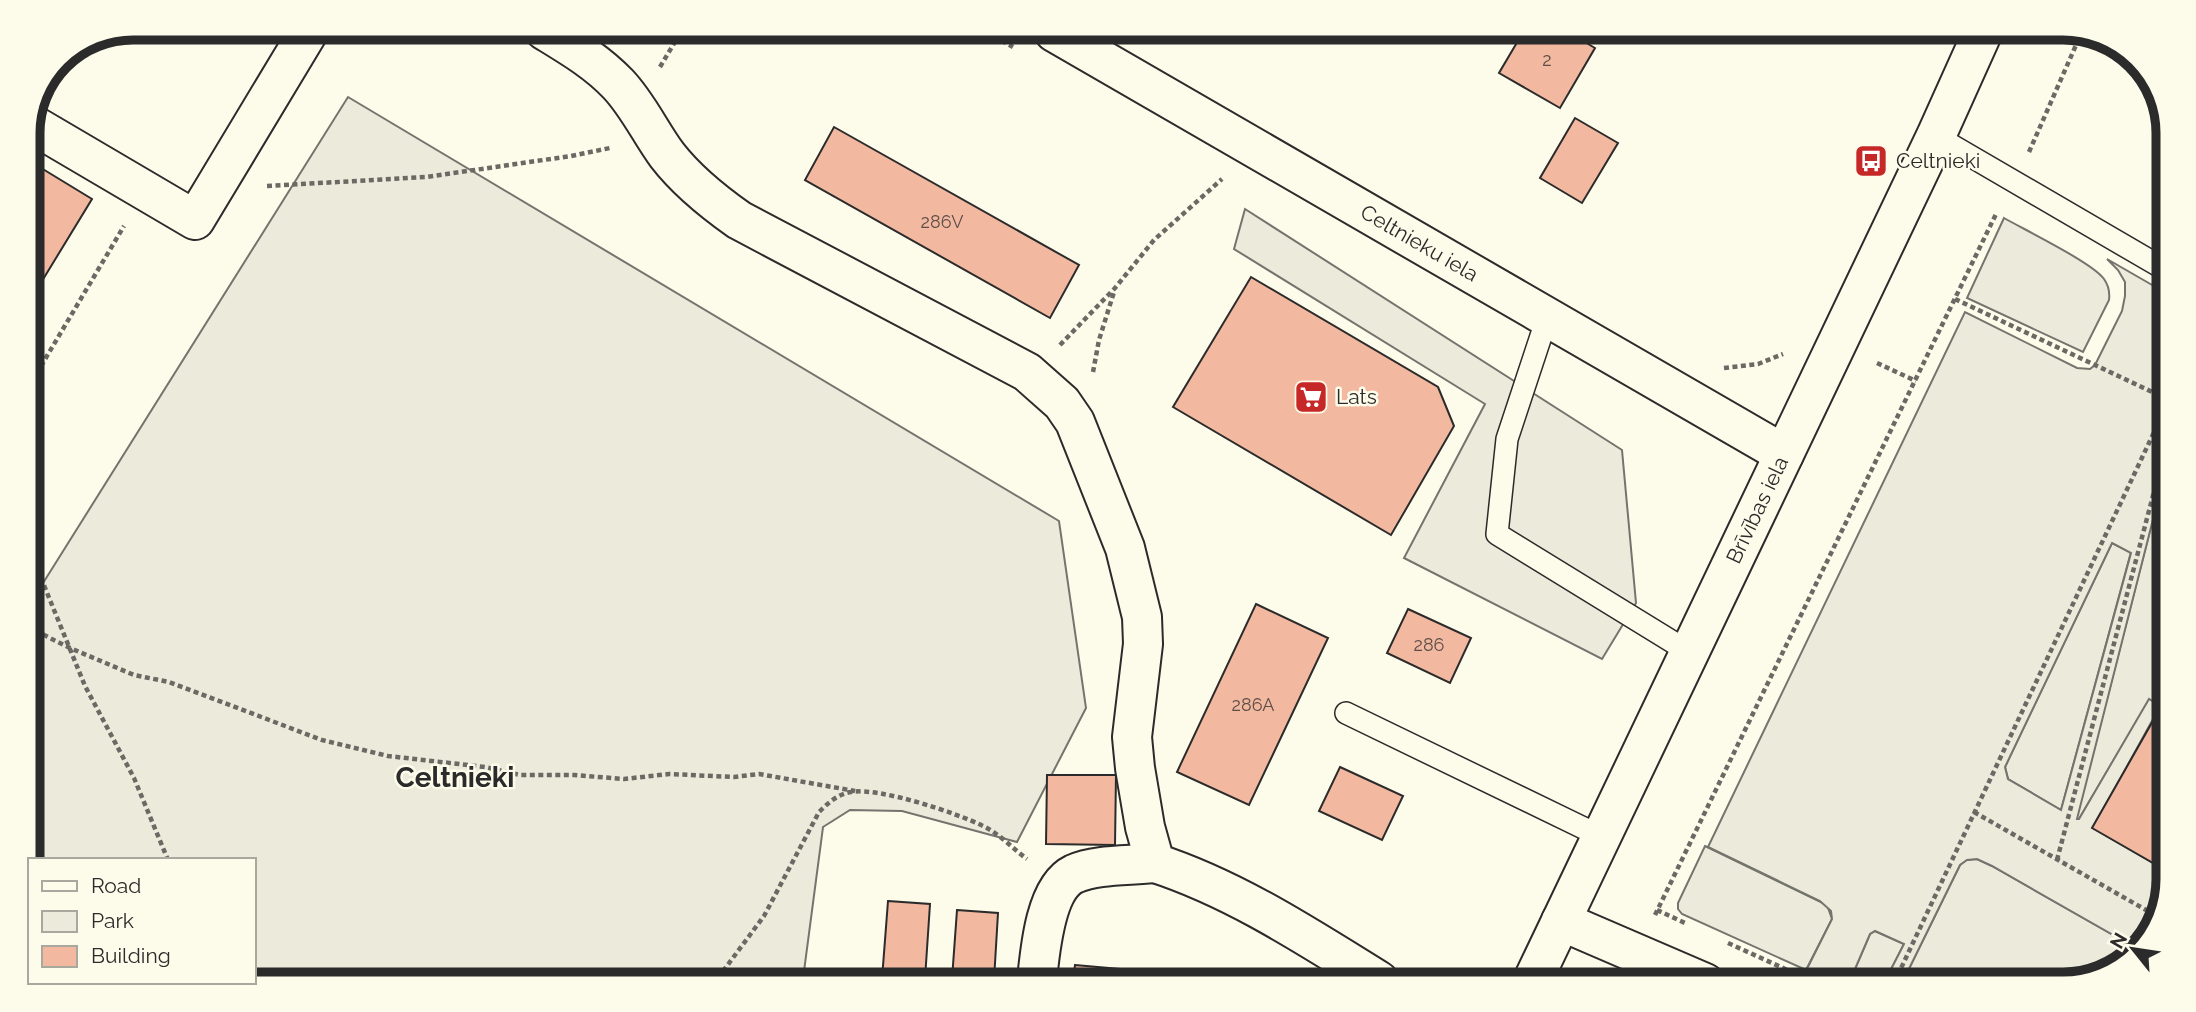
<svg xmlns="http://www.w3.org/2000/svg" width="2196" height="1012" viewBox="0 0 2196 1012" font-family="Raleway,sans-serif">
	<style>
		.green { fill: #ecebdb; stroke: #74746e; stroke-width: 2 }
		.parking { fill: #eceadb; stroke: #74746e; stroke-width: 2; fill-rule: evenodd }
		.building { fill: #f2b8a0; stroke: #2b2b2b; stroke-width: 2 }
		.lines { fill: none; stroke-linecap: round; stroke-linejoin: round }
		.lane-casing { stroke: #2b2b2b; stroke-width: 24 }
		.street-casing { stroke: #2b2b2b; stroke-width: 42 }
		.secondary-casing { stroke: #2b2b2b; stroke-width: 42 }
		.path { stroke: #6a6964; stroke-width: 4.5; stroke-dasharray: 5 3.5; stroke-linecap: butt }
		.lane { stroke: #fdfbea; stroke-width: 21 }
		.street { stroke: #fdfbea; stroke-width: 38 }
		.secondary { stroke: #fdfbea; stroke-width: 38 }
		.labels { text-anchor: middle; stroke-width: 5; stroke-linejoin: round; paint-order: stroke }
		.number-label { font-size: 18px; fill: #5d4e48 }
		.poi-label { font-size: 21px; fill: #2b2b2b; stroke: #fdfbea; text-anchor: start }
		.street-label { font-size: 21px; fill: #2b2b2b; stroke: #fdfbea }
		.district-label { font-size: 28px; font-weight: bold; fill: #2b2b2b; stroke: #fdfbea }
		.rim { fill: none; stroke: #2b2b2b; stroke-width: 9 }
	</style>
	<rect width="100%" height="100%" fill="#fdfbea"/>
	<!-- green -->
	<g class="green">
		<polygon points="348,97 1059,521 1086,708 1017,842 902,811 850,810 823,827 803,979 254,976 254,860 30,860 30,890 28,607"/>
		<path d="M 2004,218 C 2025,230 2093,263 2104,279 C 2109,286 2110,292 2109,300 L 2083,352 L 1967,298 Z"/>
		<polygon points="2164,476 2162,707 2149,700 2079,819 2076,820"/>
		<polygon points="2112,543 2131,552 2061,810 2008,779 2005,767"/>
		<polygon points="1705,846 1827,905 1832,919 1806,970 1682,914 1678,909 1678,903"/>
		<polygon points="1977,859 1992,866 2136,948 2121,966 2063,984 1902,983 1960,865 1966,860"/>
		<polygon points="1875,931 1904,944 1884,983 1849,983 1870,934"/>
	</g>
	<!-- parking -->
	<g class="parking">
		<polygon points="1245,209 1622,450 1636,603 1602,659 1404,558 1485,404 1234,249"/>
		<path d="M 2107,259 L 2166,293 L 2164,476 L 2077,819 L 2079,819 L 2149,699 L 2162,707 L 2162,723 L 2153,719 L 2093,828 L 2160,867 L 2160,919 L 2136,948 L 1992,866 L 1977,859 L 1967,860 L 1960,865 L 1902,983 L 1884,983 L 1904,944 L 1875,931 L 1870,934 L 1849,983 L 1792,983 L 1808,967 L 1832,919 L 1831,911 L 1820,901 L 1708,847 L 1965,312 L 2077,368 L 2090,369 L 2095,365 L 2122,311 L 2125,296 L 2125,282 L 2118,270 ZM 2112,543 L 2131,553 L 2061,810 L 2008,779 L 2005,767 Z"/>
	</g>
	<!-- building -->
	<g class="building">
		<polygon points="1522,34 1571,34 1595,48 1560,108 1499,73"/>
		<polygon points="1575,118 1618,143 1582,203 1540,178"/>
		<polygon points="834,127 1079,265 1050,318 805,180"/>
		<polygon points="28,160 92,199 28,304"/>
		<polygon points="1251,277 1438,387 1454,426 1391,535 1173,407"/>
		<polygon points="1256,604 1328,638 1249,805 1177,772"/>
		<polygon points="1408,609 1471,638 1450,683 1387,653"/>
		<polygon points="2154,719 2162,723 2160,867 2092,828"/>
		<polygon points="1340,767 1403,796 1382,840 1319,811"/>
		<polygon points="1047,775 1116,775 1115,845 1046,844"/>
		<polygon points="888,901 930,904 925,979 882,979"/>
		<polygon points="957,910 998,913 994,980 952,979"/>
		<polygon points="1075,965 1257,981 1073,980"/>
	</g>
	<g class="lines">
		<defs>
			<g id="lane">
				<polyline points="1936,136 2166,270"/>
				<polyline points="1547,318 1507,439 1497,534 1689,652"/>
				<polyline points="1346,713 1600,836"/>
			</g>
			<g id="street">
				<path d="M 544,30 C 570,46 596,61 618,84 C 638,105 650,132 667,155 C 687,181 712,201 739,220 L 1027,372 L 1062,403 L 1075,422 L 1125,548 L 1142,617 L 1143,644 L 1132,737 L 1135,768 L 1145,827 L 1155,863 C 1235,889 1308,937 1379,981"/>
				<polyline points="30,123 195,220 310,29"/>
				<path d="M 1037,980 C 1040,951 1045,888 1074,874 C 1097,864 1129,866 1155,863"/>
			</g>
			<g id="secondary">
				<path id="s1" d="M 1054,32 L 1784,454"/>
				<polyline points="1561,921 1705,983"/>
				<path id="s2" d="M 1532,982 L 1936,136 L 1981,36"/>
			</g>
		</defs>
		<!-- lane casing -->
		<use href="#lane" class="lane-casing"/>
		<!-- street casing -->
		<use href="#street" class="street-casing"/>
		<!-- secondary casing -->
		<use href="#secondary" class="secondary-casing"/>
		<!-- path -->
		<g class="path">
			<polyline points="987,32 1013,47"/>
			<polyline points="660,67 682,30"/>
			<polyline points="2029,152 2080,36"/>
			<polyline points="267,186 426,177 571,156 610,148"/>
			<polyline points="1955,299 2165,398"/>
			<polyline points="1060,345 1115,288 1154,240 1222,179"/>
			<polyline points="1877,363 1916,381"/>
			<polyline points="1724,368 1758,364 1783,354"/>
			<polyline points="1093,372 1099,340 1114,292"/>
			<polyline points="28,388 124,226"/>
			<polyline points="28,546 85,686 134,778 168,860"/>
			<polyline points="28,627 70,648 134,675 169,682 322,740 388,756 485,767 520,775 574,775 624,779 669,774 734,777 759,774 855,791"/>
			<polyline points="1974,812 2160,918"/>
			<polyline points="2057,860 2165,450"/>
			<polyline points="1657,910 1685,923"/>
			<polyline points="1655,915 1997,212"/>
			<polyline points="1728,943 1816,983"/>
			<path d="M 718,978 L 764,916 L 819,812 C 828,803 838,794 851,792 C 879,787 957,813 983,826 C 1000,834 1012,848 1027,859"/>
			<polyline points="1894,983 2165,409"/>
		</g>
		<!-- lane -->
		<use href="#lane" class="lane"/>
		<!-- street -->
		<use href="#street" class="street"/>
		<!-- secondary -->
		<use href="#secondary" class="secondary"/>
	</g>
	<!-- icons -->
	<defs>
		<symbol id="bus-square" viewBox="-11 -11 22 22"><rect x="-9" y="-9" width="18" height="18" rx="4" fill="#c62828" stroke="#fdfbea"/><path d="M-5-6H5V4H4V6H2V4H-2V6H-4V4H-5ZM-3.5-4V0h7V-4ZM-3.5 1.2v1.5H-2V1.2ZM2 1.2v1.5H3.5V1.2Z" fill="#fff"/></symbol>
		<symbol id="supermarket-square" viewBox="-11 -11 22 22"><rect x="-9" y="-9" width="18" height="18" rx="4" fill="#c62828" stroke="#fdfbea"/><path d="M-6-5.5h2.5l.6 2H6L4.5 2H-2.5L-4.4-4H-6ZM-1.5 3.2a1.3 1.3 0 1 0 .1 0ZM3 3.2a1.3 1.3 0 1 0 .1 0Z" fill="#fff"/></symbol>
	</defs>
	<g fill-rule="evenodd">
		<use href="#bus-square" x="1852" y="142" width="38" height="38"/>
		<use href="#supermarket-square" x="1292" y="378" width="38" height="38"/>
	</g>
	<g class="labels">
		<!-- number labels -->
		<g class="number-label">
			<text x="1547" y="66">2</text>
			<text x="942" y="228">286V</text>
			<text x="1429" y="651">286</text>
			<text x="1253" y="711">286A</text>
		</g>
		<!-- poi labels -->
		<g class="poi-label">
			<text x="1896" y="168">Celtnieki</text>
			<text x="1336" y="404">Lats</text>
		</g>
		<!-- street labels -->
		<g class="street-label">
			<text dy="7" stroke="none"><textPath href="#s1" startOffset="422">Celtnieku iela</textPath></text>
			<text dy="7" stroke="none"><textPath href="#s2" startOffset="523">Brīvības iela</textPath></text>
		</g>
		<!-- district labels -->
		<g class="district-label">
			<text x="455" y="787">Celtnieki</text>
		</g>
	</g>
	<!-- crop -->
	<path d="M0 0H2196V1012H0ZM133 40H2063A93 93 0 0 1 2156 133V879A93 93 0 0 1 2063 972H133A93 93 0 0 1 40 879V133A93 93 0 0 1 133 40Z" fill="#fdfbea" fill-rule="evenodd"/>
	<path class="rim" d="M133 40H2063A93 93 0 0 1 2156 133V879A93 93 0 0 1 2063 972H133A93 93 0 0 1 40 879V133A93 93 0 0 1 133 40Z"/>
	<!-- legend -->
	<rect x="28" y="858" width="228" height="126" fill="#fdfbea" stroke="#a9a89e" stroke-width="2"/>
	<rect x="42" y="881" width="35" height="10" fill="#fdfbea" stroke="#a9a89e" stroke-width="2"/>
	<text x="91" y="893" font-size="21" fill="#2b2b2b">Road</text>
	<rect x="42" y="911" width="35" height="21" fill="#ecebdb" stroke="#a9a89e" stroke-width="2"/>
	<text x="91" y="928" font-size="21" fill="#2b2b2b">Park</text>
	<rect x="42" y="946" width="35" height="21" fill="#f2b8a0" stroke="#a9a89e" stroke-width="2"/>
	<text x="91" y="963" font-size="21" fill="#2b2b2b">Building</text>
	<!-- north arrow -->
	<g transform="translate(2133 949) rotate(300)" stroke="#fdfbea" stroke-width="5" paint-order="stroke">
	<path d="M0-5L12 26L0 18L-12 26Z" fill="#2b2b2b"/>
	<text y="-10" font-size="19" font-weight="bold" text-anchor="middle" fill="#2b2b2b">N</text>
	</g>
</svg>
